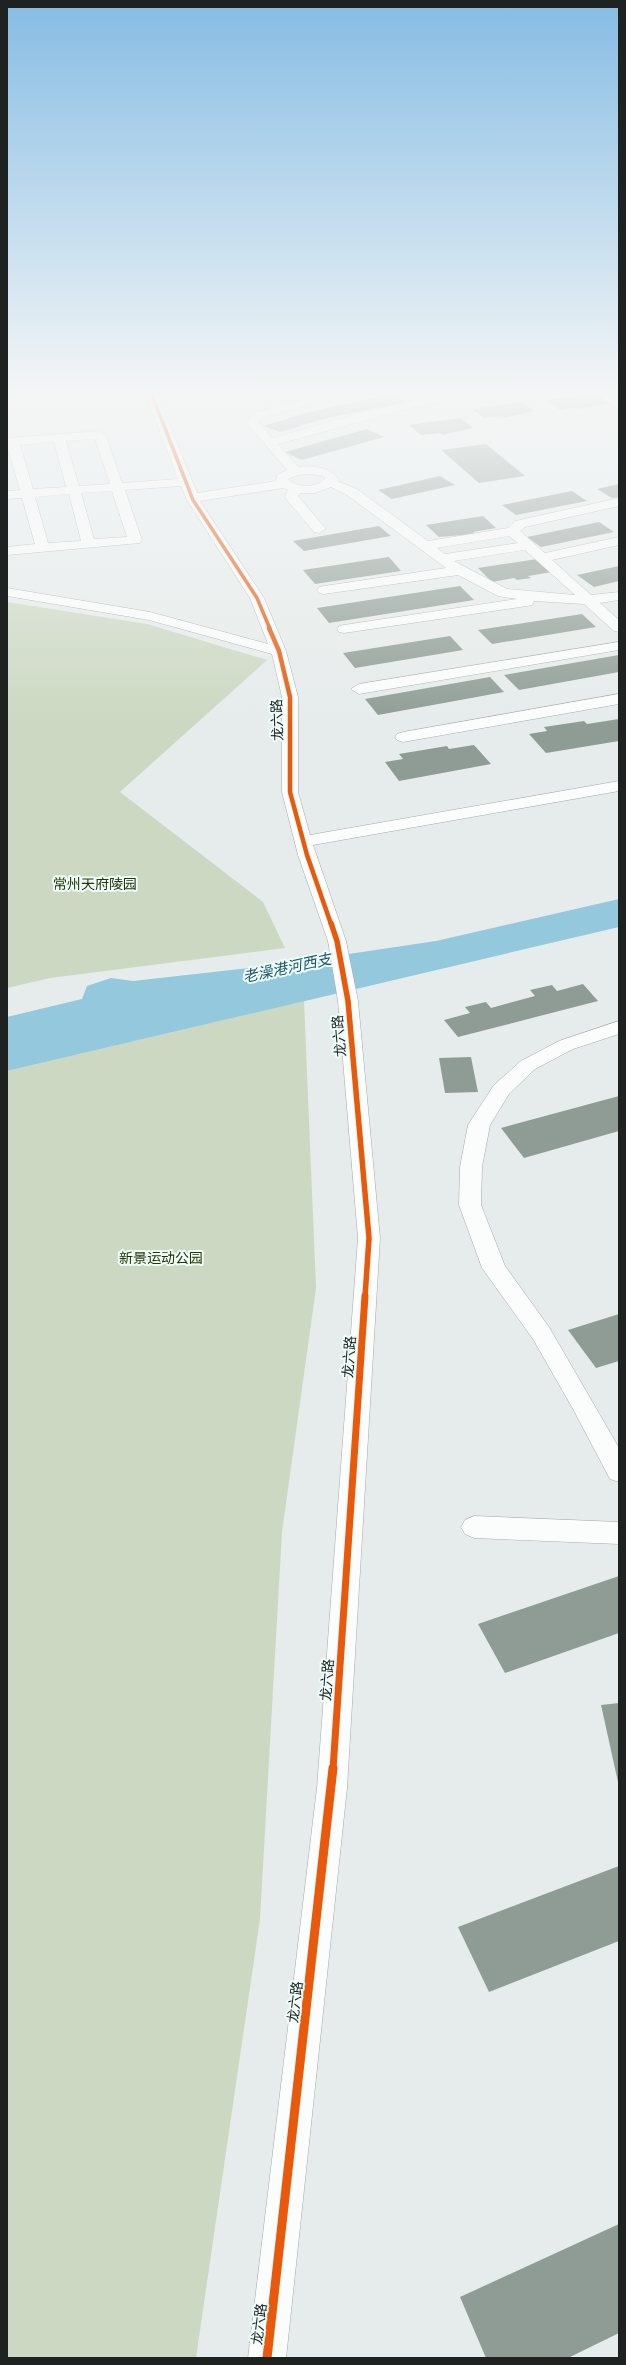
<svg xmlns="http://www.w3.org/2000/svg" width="626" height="2365" viewBox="0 0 626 2365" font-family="'Alegreya Sans','Noto Sans SC',sans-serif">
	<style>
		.green { fill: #ccd8c1 }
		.water { fill: #93c8dd }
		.building { fill: #8f9c95 }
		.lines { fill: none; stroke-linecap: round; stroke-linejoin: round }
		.minor-casing { stroke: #a5a9a8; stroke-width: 1 }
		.minor { fill: #fbfcfc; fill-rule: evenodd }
		.cycleway-far4-casing { stroke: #effdf9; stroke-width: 5 }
		.cycleway-far3-casing { stroke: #effdf9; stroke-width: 6 }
		.cycleway-far2-casing { stroke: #effdf9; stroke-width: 8 }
		.cycleway-far1-casing { stroke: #effdf9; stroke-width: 10 }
		.cycleway-casing { stroke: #effdf9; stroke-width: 12 }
		.cycleway-far4 { stroke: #e8590c; stroke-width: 3.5 }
		.cycleway-far3 { stroke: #e8590c; stroke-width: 4.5 }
		.cycleway-far2 { stroke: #e8590c; stroke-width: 5.5 }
		.cycleway-far1 { stroke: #e8590c; stroke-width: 7 }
		.cycleway { stroke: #e8590c; stroke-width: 9 }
		.labels { text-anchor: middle; stroke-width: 4; stroke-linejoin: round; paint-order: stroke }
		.street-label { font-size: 14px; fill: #1e2322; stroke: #effdf9 }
		.park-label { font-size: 14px; fill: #253407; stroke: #effdf9 }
		.water-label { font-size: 15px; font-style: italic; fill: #1a556b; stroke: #effdf9 }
	</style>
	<rect width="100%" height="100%" fill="#e6eceb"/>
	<!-- green -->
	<g class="green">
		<polygon points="7,602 147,624 267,660 120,792 263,902 285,948 50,978 7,988"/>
		<polygon points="304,1001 316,1288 282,1532 260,1919 196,2358 7,2358 7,1071"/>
	</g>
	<!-- water -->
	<polygon class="water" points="619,899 619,927 7,1071 7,1017 82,999 87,986 111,978 133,981 268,966 436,941"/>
	<!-- building -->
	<g class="building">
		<polygon points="387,395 396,395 406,402 323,419 280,432 264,426 305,413"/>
		<polygon points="587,395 598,395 610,403 581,409 578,407 560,410 547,400"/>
		<polygon points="522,402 534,411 505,418 502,416 484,418 472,409"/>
		<polygon points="461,418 473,428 442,435 440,433 421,435 409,425"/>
		<polygon points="367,429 384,437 302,460 285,452"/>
		<polygon points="486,444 525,476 479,483 441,450"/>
		<polygon points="440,476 455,485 392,499 378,490"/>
		<polygon points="619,484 619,497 612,498 597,489"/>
		<polygon points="572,491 587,501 516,515 502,505"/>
		<polygon points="483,516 496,528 473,532 476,534 439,537 426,525"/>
		<polygon points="599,522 614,532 541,547 527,537"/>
		<polygon points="379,526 391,536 304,551 293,541"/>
		<polygon points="389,557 401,571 315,584 303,570"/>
		<polygon points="537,559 552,572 528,576 531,578 517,580 514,578 492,582 478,568"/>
		<polygon points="619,566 619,581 594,587 577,575"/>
		<polygon points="460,586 474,600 329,623 317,608"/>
		<polygon points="582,614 596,627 492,644 478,630"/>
		<polygon points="450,636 463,650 355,668 343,653"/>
		<polygon points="619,655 619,672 519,690 504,675"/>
		<polygon points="490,677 504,692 378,715 365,699"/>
		<polygon points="619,719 619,741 546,753 529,734 547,731 544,727 584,721 587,724"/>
		<polygon points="474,745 491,764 399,781 385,762 403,759 399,754 447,746 449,749"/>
		<polygon points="583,984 598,1001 458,1037 444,1020 470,1013 465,1007 486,1002 491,1008 535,996 530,990 552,985 557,991"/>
		<polygon points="471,1057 478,1092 445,1093 439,1058"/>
		<polygon points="619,1096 619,1131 524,1158 501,1128"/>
		<polygon points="619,1314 619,1361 596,1368 568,1330"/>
		<polygon points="619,1576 619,1633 505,1673 478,1624"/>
		<polygon points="619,1703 619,1782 618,1782 601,1705"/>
		<polygon points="619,1866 619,1941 489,1992 458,1927"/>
		<polygon points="619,2224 619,2333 568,2358 486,2358 460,2297"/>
	</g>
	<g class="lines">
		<defs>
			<g id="minor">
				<path d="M 146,395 L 158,395 L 197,493 L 276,481 L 277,475 L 287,470 L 246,422 L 255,412 L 319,395 L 338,395 L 336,397 L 263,418 L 259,422 L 272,438 C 340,420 408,395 478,395 L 472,398 L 419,406 L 278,444 L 298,467 C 314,466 329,466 338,479 L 337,481 L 357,489 L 428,541 L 508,528 L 515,521 L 619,498 L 619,506 L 525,527 L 520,531 L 545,553 L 619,537 L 619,545 L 552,560 L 591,595 L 619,592 L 619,600 L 600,603 L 619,620 L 619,632 L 614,631 L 584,604 L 534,601 L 532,605 L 527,606 L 344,633 L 339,632 L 337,629 L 339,626 L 344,625 L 517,599 L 498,596 L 458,575 L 324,594 L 319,593 L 317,590 L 319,587 L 324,586 L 446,568 L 347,495 L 331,487 L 315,493 L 300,493 L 298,496 L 326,529 L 319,533 L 314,532 L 286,499 L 285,496 L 288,490 L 283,488 L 200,501 L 264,598 L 286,651 L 298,697 L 298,792 L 310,835 L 619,781 L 619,791 L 313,845 L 346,941 L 358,1001 L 380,1238 L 347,1788 L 286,2358 L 248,2358 L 317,1788 L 358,1238 L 338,1001 L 328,941 L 298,855 L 282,792 L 282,697 L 272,654 L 149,620 L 7,596 L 7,588 L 150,612 L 268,644 L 250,598 L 187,500 L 181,486 L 125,490 L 142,540 L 140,543 L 7,555 L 7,547 L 35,544 L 22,498 L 7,499 L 7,491 L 20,490 L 7,446 L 7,438 L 100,431 L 106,435 L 122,483 L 178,479 ZM 95,439 L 110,484 L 79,486 L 66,441 ZM 54,442 L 66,487 L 33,489 L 20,445 ZM 312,474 L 323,476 L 325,479 C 316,488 298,488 288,479 L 298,475 ZM 112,491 L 127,537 L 94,539 L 81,493 ZM 69,494 L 81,541 L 48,543 L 35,497 ZM 509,536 L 518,543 L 445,554 L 437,548 ZM 525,550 L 575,595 L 507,589 L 454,561 Z"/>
				<polygon points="600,395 613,395 619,399 619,409"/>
				<polygon points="619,642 619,650 359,694 351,689 359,684"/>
				<polygon points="619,694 619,704 403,742 397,740 395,737 397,734 403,732"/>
				<polygon points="619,1021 619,1034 573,1049 535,1069 509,1094 490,1125 482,1167 481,1205 505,1266 549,1327 619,1448 619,1482 610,1479 573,1409 533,1339 482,1268 459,1205 460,1167 468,1125 494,1085 521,1061 559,1041"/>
				<polygon points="474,1516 619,1522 619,1544 474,1538 465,1534 461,1527 465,1520"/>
			</g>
		</defs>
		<!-- minor casing -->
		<use href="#minor" class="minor-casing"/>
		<!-- minor -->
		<use href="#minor" class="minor"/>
		<defs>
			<polyline id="cycleway-far4" points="152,395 193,500 257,598 270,629"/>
			<polyline id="cycleway-far3" points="269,628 279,651 290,697 290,792 307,855 331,924"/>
			<polyline id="cycleway-far2" points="331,923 337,941 348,1001 369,1238 365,1297"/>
			<polyline id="cycleway-far1" points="333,1769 365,1296"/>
			<polyline id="cycleway" points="267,2358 333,1768"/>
		</defs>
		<!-- cycleway-far4 casing -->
		<use href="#cycleway-far4" class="cycleway-far4-casing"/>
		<!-- cycleway-far3 casing -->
		<use href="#cycleway-far3" class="cycleway-far3-casing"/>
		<!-- cycleway-far2 casing -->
		<use href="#cycleway-far2" class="cycleway-far2-casing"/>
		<!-- cycleway-far1 casing -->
		<use href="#cycleway-far1" class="cycleway-far1-casing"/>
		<!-- cycleway casing -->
		<use href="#cycleway" class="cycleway-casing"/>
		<!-- cycleway-far4 -->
		<use href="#cycleway-far4" class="cycleway-far4"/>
		<!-- cycleway-far3 -->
		<use href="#cycleway-far3" class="cycleway-far3"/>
		<!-- cycleway-far2 -->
		<use href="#cycleway-far2" class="cycleway-far2"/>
		<!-- cycleway-far1 -->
		<use href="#cycleway-far1" class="cycleway-far1"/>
		<!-- cycleway -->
		<use href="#cycleway" class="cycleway"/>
	</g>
	<!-- sky -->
	<linearGradient id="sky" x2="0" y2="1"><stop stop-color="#86bce4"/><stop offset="0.54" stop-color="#f4f6f6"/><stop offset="1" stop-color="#f4f6f6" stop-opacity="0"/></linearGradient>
	<rect width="626" height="726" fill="url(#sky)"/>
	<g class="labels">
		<!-- street labels -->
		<g class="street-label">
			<text transform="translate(277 720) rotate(-92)" y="5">龙六路</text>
			<text transform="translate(339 1036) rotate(-95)" y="5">龙六路</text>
			<text transform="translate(349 1357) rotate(-86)" y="5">龙六路</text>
			<text transform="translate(327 1680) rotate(-86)" y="5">龙六路</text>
			<text transform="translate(295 2002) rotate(-83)" y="5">龙六路</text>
			<text transform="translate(259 2324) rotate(-83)" y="5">龙六路</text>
		</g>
		<!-- park labels -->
		<g class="park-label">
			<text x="95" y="889">常州天府陵园</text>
			<text x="161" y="1263">新景运动公园</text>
		</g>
		<!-- water labels -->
		<g class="water-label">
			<text transform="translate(287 968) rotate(-12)" y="5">老澡港河西支</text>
		</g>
	</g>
	<!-- border -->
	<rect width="626" height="2365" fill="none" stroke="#1e2322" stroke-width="16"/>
</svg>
